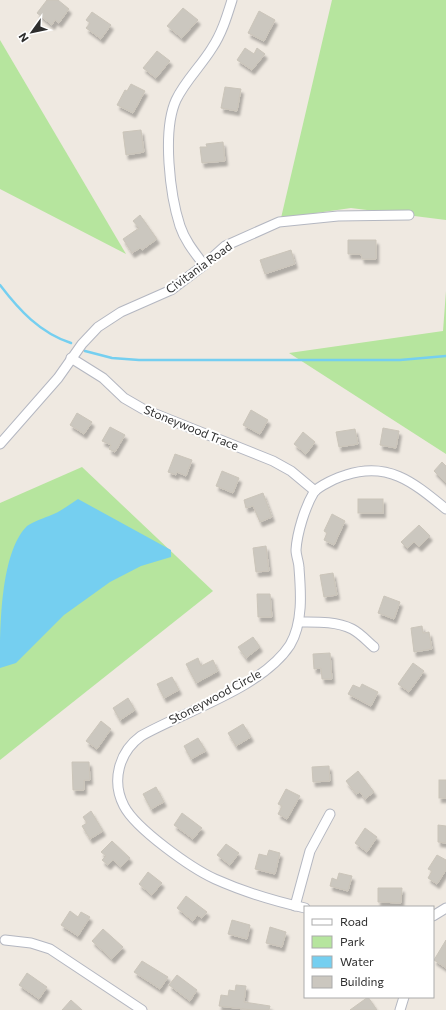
<svg xmlns="http://www.w3.org/2000/svg" width="446" height="1010" viewBox="0 0 446 1010" font-family="Commissioner,sans-serif">
	<style>
		.green { fill: #b6e59e }
		.water { fill: #75cff0 }
		.lines { fill: none; stroke-linecap: round; stroke-linejoin: round }
		.stream { stroke: #75cff0; stroke-width: 2.5 }
		.building { fill: #cbc7bf; stroke: #cbc5ba; filter: url(#shadow) }
		.minor-casing { stroke: #b4b7c1; stroke-width: 11 }
		.minor { stroke: #fff; stroke-width: 9 }
		.labels { text-anchor: middle; stroke-width: 4; stroke-linejoin: round; paint-order: stroke }
		.street-label { font-size: 12px; fill: #2e2e2e; stroke: #fff }
	</style>
	<defs>
		<filter id="shadow"><feDropShadow dx="2.5" dy="4.5" stdDeviation="1" flood-color="#0004"/></filter>
	</defs>
	<rect width="100%" height="100%" fill="#efe9e1"/>
	<!-- green -->
	<g class="green">
		<polygon points="332,0 446,0 446,220 351,208 281,218"/>
		<polygon points="0,40 126,254 0,189"/>
		<polygon points="446,291 446,454 289,353 443,331"/>
		<polygon points="82,467 213,591 0,760 0,503"/>
	</g>
	<!-- water -->
	<path class="water" d="M 78,499 L 171,550 L 171,557 L 141,566 L 110,582 L 64,615 L 16,663 L 0,668 C 0,628 0,553 27,526 C 35,521 41,519 49,516 C 60,512 69,505 78,499 Z"/>
	<g class="lines">
		<!-- stream -->
		<g class="stream">
			<path d="M 0,285 C 19,310 40,333 71,343"/>
			<polyline points="85,351 112,358 139,360 400,360 446,356"/>
		</g>
	</g>
	<!-- building -->
	<g class="building">
		<polygon points="47,0 58,0 69,9 59,23 55,20 52,25 37,13"/>
		<polygon points="183,8 198,20 182,38 167,26"/>
		<polygon points="259,11 275,20 264,41 248,33"/>
		<polygon points="92,12 111,25 101,39 86,28 90,23 86,20"/>
		<polygon points="245,48 254,54 257,48 265,54 252,70 237,60"/>
		<polygon points="157,51 170,61 156,78 143,68"/>
		<polygon points="131,84 145,91 133,113 117,105 125,90 127,91"/>
		<polygon points="225,87 241,89 237,111 221,108"/>
		<polygon points="141,130 144,152 126,155 123,132"/>
		<polygon points="223,142 225,161 202,163 200,147 207,147 206,144"/>
		<polygon points="140,215 157,239 142,250 140,248 132,253 123,239 139,228 133,221"/>
		<polygon points="348,240 376,240 376,259 362,259 361,254 348,254"/>
		<polygon points="291,250 295,264 265,274 260,260"/>
		<polygon points="251,410 268,420 260,434 243,425"/>
		<polygon points="77,413 92,422 84,434 70,425"/>
		<polygon points="110,427 125,435 115,452 109,449 111,445 102,441"/>
		<polygon points="383,428 399,431 396,448 380,445"/>
		<polygon points="355,429 358,444 339,447 336,432"/>
		<polygon points="303,432 315,442 306,454 294,444"/>
		<polygon points="175,454 192,460 186,476 177,472 176,475 168,472"/>
		<polygon points="442,462 446,466 446,483 434,471"/>
		<polygon points="222,471 239,478 233,493 216,486"/>
		<polygon points="263,493 272,517 260,522 253,506 246,508 244,500"/>
		<rect x="358" y="499" width="25" height="14"/>
		<polygon points="332,514 345,521 334,545 324,540 327,533 324,531"/>
		<polygon points="419,525 430,536 419,547 414,542 407,548 401,542"/>
		<polygon points="266,546 269,571 256,572 253,548"/>
		<polygon points="333,573 337,595 324,597 320,575"/>
		<polygon points="257,594 270,594 272,617 258,617"/>
		<polygon points="384,596 400,602 394,619 378,613"/>
		<polygon points="422,626 423,633 429,632 432,649 414,652 411,628"/>
		<polygon points="253,637 260,647 246,658 238,647"/>
		<polygon points="330,653 332,679 322,679 321,668 314,669 313,654"/>
		<polygon points="198,658 201,666 213,660 218,671 196,683 186,664"/>
		<polygon points="413,663 424,671 409,692 398,684"/>
		<polygon points="172,677 179,690 164,698 157,684"/>
		<polygon points="362,684 378,692 371,706 348,694 353,685 360,688"/>
		<polygon points="128,698 135,710 120,720 113,708"/>
		<polygon points="101,721 111,729 97,749 86,741"/>
		<polygon points="243,724 251,737 236,746 228,733"/>
		<polygon points="198,738 206,751 191,759 184,746"/>
		<polygon points="72,762 89,762 90,780 84,780 84,790 73,790"/>
		<polygon points="329,766 330,781 313,782 312,767"/>
		<polygon points="358,771 374,792 365,799 360,792 356,794 346,781"/>
		<rect x="439" y="780" width="7" height="18"/>
		<polygon points="156,787 164,802 151,809 143,794"/>
		<polygon points="286,789 300,796 287,819 278,814 282,806 278,804"/>
		<polygon points="91,811 103,831 90,839 82,826 87,823 83,817"/>
		<polygon points="182,813 202,828 193,839 174,825"/>
		<polygon points="438,825 446,826 446,843 438,842"/>
		<polygon points="365,828 377,837 367,852 355,843"/>
		<polygon points="112,841 130,858 121,867 113,860 108,865 102,860 106,856 101,852"/>
		<polygon points="226,844 239,853 230,865 217,855"/>
		<polygon points="269,850 280,853 275,874 255,869 259,854 267,856"/>
		<polygon points="437,855 446,860 446,870 437,884 428,878 432,871 428,869"/>
		<polygon points="148,872 162,883 152,895 139,884"/>
		<polygon points="339,873 352,876 348,891 330,886 332,878 337,880"/>
		<polygon points="378,888 402,888 401,903 378,902"/>
		<polygon points="186,896 207,912 202,918 197,915 193,921 177,908"/>
		<polygon points="70,911 78,917 81,912 90,917 78,936 61,925"/>
		<polygon points="232,920 250,925 247,939 228,934"/>
		<polygon points="270,927 286,932 282,947 266,943"/>
		<polygon points="103,929 123,947 112,959 92,941"/>
		<polygon points="446,940 446,968 434,960"/>
		<polygon points="142,961 168,977 160,989 134,972"/>
		<polygon points="27,973 47,987 39,999 19,985"/>
		<polygon points="177,975 197,990 190,1001 169,985"/>
		<polygon points="236,985 246,986 244,1002 270,1006 269,1010 252,1010 219,1006 221,995 228,996 229,990 235,991"/>
		<polygon points="368,997 377,1010 350,1010"/>
		<polygon points="71,1000 82,1010 62,1010"/>
	</g>
	<g class="lines">
		<defs>
			<g id="minor">
				<path d="M 204,265 C 195,253 185,241 180,226 C 170,195 162,131 176,100 C 185,81 201,66 212,48 C 222,33 227,16 232,0"/>
				<polyline points="71,358 103,378 124,398 143,409 273,461 291,471 315,491"/>
				<polyline points="0,444 58,378 82,344 98,327 121,312 171,290 204,265 225,246 279,222 338,216 409,215"/>
				<path d="M 299,622 C 316,622 336,621 352,629 C 360,633 367,641 374,647"/>
				<polyline points="295,906 310,851 330,814"/>
				<path d="M 305,908 C 274,901 244,892 215,879 C 191,868 136,829 124,806 C 111,781 119,752 141,736 C 185,711 262,688 290,645 C 303,623 301,593 299,568 C 299,562 296,556 296,550 C 297,533 305,507 314,492 C 319,486 338,477 346,475 C 389,461 414,483 446,509"/>
				<polyline points="433,916 446,908"/>
				<polyline points="5,940 31,943 50,949 142,1010"/>
				<polyline points="400,1010 404,997"/>
			</g>
		</defs>
		<!-- minor casing -->
		<use href="#minor" class="minor-casing"/>
		<!-- minor -->
		<use href="#minor" class="minor"/>
	</g>
	<g class="labels">
		<!-- street labels -->
		<g class="street-label">
			<text transform="translate(199 268) rotate(-36)" y="4">Civitania Road</text>
			<text transform="translate(191 428) rotate(22)" y="4">Stoneywood Trace</text>
			<text transform="translate(215 697) rotate(-28)" y="4">Stoneywood Circle</text>
		</g>
	</g>
	<!-- legend -->
	<rect x="304" y="906" width="130" height="92" fill="#ffffff" stroke="#ababab"/>
	<rect x="312" y="919" width="20" height="6" fill="#ffffff" stroke="#ababab"/>
	<text x="340" y="926" font-size="12" fill="#2e2e2e">Road</text>
	<rect x="312" y="936" width="20" height="12" fill="#b6e59e" stroke="#ababab"/>
	<text x="340" y="946" font-size="12" fill="#2e2e2e">Park</text>
	<rect x="312" y="956" width="20" height="12" fill="#75cff0" stroke="#ababab"/>
	<text x="340" y="966" font-size="12" fill="#2e2e2e">Water</text>
	<rect x="312" y="976" width="20" height="12" fill="#cbc7bf" stroke="#ababab"/>
	<text x="340" y="986" font-size="12" fill="#2e2e2e">Building</text>
	<!-- north arrow -->
	<g transform="translate(32 32) rotate(237)" stroke="#ffffff" stroke-width="3" paint-order="stroke">
	<path d="M0-3L7 15L0 10L-7 15Z" fill="#2e2e2e"/>
	<text y="-6" font-size="11" font-weight="bold" text-anchor="middle" fill="#2e2e2e">N</text>
	</g>
</svg>
